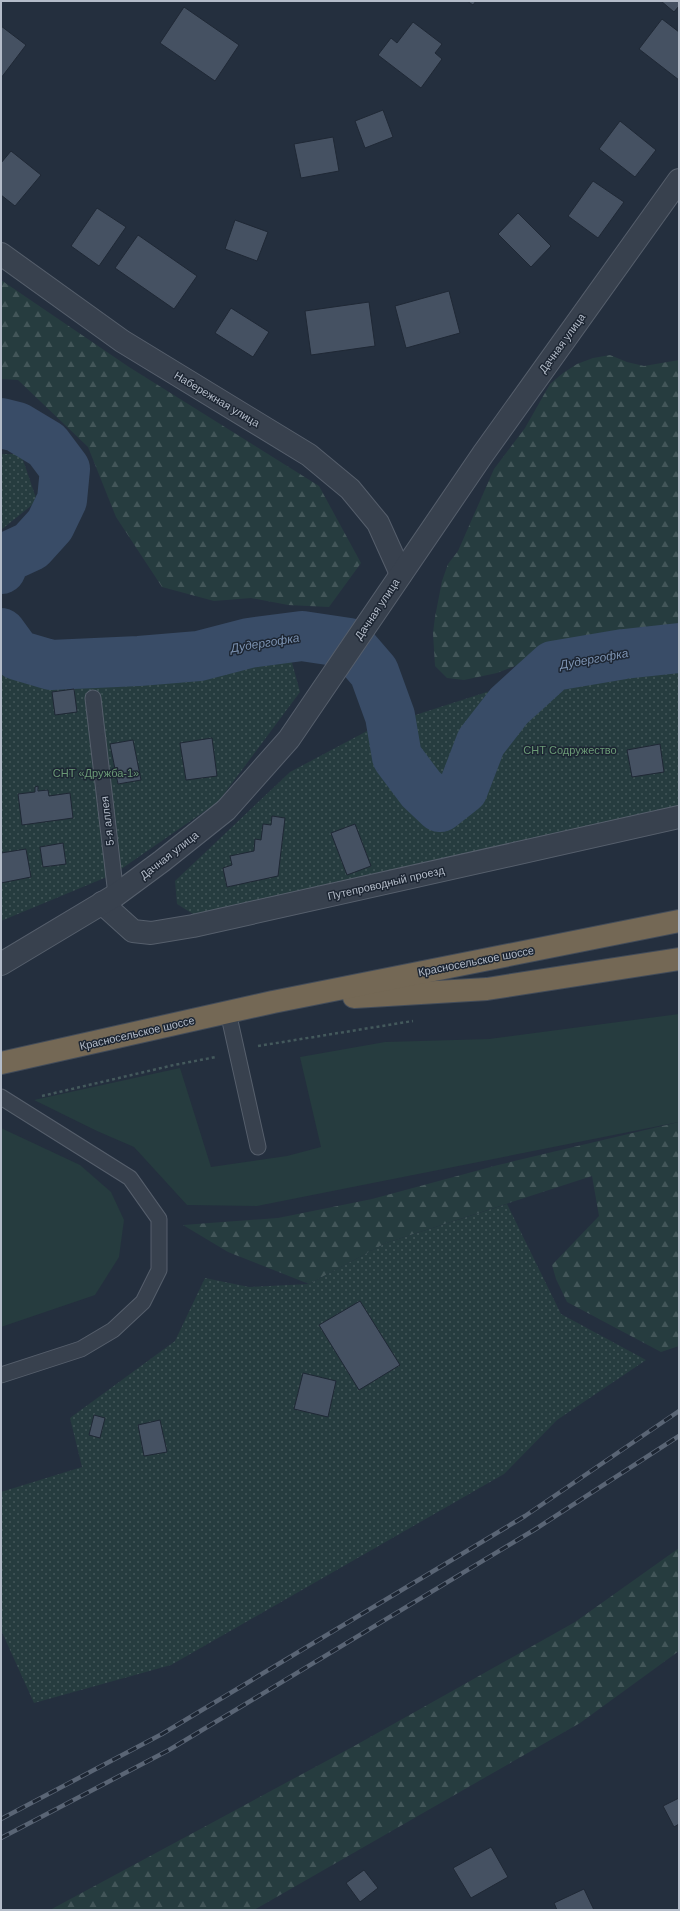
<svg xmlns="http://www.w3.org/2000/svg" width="680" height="1911" viewBox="0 0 680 1911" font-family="Arial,sans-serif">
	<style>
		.green { fill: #263c3f }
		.forest { fill: url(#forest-firs) }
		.garden { fill: url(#garden-dots) }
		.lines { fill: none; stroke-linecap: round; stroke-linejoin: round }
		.river { stroke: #394c67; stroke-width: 50 }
		.building { fill: #455162; stroke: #1f2835 }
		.lane-casing { stroke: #565f6c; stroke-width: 17 }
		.street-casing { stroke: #565f6c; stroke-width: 24 }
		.highway-casing { stroke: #434c59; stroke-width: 24 }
		.path { stroke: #44595c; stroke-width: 2.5; stroke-dasharray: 3 3; stroke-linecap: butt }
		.lane { stroke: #38414e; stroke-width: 15 }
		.street { stroke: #38414e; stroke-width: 22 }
		.highway { stroke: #746855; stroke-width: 22 }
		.rail-casing { stroke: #5a6575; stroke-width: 4.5 }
		.rail { stroke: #1d2633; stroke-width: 3; stroke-dasharray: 9; stroke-linecap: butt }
		.labels { text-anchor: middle; stroke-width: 3; stroke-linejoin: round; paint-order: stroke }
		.street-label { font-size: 11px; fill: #b4bcc9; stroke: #1d2633 }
		.park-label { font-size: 11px; fill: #6b9a76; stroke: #1d2633 }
		.water-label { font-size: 12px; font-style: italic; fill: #7c92b1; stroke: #1d2633 }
	</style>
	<defs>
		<pattern id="forest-firs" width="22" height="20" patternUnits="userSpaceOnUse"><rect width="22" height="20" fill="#263c3f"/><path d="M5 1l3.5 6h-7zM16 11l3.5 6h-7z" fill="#435659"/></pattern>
		<pattern id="garden-dots" width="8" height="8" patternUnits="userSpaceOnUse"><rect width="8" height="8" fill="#263c3f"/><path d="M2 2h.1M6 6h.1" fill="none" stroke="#435659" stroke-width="1.8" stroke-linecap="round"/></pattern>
	</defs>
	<rect width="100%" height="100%" fill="#242f3e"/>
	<!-- green -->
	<g class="green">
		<polygon points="679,1014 679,1122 257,1206 187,1205 134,1147 97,1131 34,1100 180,1068 211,1167 287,1156 321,1147 300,1057 385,1042 489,1039"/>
		<polygon points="1,1128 80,1165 111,1192 124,1220 119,1257 95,1295 1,1327"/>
	</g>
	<!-- forest -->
	<g class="forest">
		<polygon points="1,280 129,367 319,486 361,563 329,607 288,605 251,598 214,601 162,587 116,517 88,447 18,380 1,379"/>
		<polygon points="610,355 627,362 644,366 679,360 679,640 676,635 660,630 643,634 609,631 594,640 561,648 497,673 464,680 447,678 435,666 433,633 435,617 442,581 448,564 458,551 494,469 525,428 550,384 563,373 577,364 593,358"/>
		<polygon points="679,1122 679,1346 661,1352 567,1302 556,1279 552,1265 599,1216 592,1176 386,1243 309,1284 228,1252 183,1225 278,1218 372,1199 498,1165"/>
		<polygon points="679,1548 679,1651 580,1723 254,1910 50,1910 356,1745 575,1622"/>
	</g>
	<!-- garden -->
	<g class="garden">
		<polygon points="1,454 21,454 37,501 1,530"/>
		<polygon points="291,659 300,692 218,802 114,874 1,921 1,674 23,679 88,679"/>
		<polygon points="679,666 679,806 209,924 177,904 175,881 290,772 369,730 558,669"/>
		<polygon points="507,1204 561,1314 646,1360 557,1420 504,1474 171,1665 34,1703 1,1630 1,1492 82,1467 70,1418 175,1341 205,1278 249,1287 309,1284 386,1243"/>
	</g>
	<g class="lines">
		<!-- river -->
		<g class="river">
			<polyline points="1,423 17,427 47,445 65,469 62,500 50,525 31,546 5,558 1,569"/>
			<polyline points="1,633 17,655 51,665 139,661 199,656 249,643 302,636 349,643 374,672 390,716 397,757 421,789 440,807 463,789 481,742 509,706 553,666 624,654 679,648"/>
		</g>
	</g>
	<!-- building -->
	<g class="building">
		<polygon points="467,1 476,1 473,5"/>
		<polygon points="661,1 679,1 679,6 674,12"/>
		<polygon points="184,7 239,45 215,81 160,43"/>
		<polygon points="662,19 679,32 679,80 639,49"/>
		<polygon points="413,22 442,44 435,53 442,59 421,88 378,55 391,38 397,43"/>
		<polygon points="1,26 26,45 1,78"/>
		<polygon points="383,110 393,137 365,148 355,121"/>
		<polygon points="620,121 656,150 635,177 599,149"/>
		<polygon points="333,137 339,171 301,178 294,144"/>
		<polygon points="11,151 41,175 15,206 1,195 1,163"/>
		<polygon points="593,181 624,202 598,238 568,216"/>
		<polygon points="97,208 126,227 99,266 71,246"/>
		<polygon points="518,213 551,246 531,267 498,234"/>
		<polygon points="235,220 268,232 257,261 225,249"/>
		<polygon points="138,235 197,276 174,309 115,268"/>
		<polygon points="449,291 460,333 406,348 395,306"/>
		<polygon points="369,302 375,346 311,355 305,311"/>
		<polygon points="231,308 269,332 253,357 215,333"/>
		<polygon points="74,689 77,712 55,715 52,692"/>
		<polygon points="212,738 217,776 186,780 180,743"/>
		<polygon points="133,740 141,780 118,784 110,744"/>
		<polygon points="660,744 664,772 632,777 627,750"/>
		<polygon points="38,786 38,791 48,790 49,796 70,793 73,818 22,825 18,794 35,792 35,787"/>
		<polygon points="272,816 285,818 278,876 227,887 223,868 232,865 230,856 254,851 255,839 261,840 263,824 271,825"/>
		<polygon points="355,824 371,866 347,875 331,833"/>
		<polygon points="63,843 66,864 43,867 40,847"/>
		<polygon points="26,849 31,877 1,883 1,853"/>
		<polygon points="360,1301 400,1365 359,1390 319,1325"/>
		<polygon points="303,1373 336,1381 328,1417 294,1409"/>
		<polygon points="94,1415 105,1418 100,1438 89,1435"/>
		<polygon points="160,1420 167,1452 144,1456 138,1425"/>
		<polygon points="679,1798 679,1824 674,1827 663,1806"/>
		<polygon points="491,1847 508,1877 471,1898 453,1868"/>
		<polygon points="364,1870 378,1888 360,1902 346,1883"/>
		<polygon points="584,1889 594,1910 557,1910 554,1903"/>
	</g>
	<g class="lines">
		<defs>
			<g id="lane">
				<polyline points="93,698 116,895"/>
				<polyline points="228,1012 258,1147"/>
				<polyline points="1,1097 130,1178 159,1219 159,1270 143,1302 113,1330 81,1349 1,1375"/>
			</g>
			<g id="street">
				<polyline points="1,254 122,341 309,455 350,489 378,523 401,574"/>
				<polyline points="102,903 133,931 151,933 193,926 679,817"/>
				<polyline points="1,964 116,895 162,861 226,810 289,739 483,454 679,180"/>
			</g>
			<g id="highway">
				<polyline points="354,997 487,989 679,959"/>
				<polyline points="1,1063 273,1002 679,921"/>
			</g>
		</defs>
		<!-- lane casing -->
		<use href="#lane" class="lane-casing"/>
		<!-- street casing -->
		<use href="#street" class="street-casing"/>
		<!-- highway casing -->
		<use href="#highway" class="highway-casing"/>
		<!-- path -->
		<g class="path">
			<polyline points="258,1046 413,1021"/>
			<polyline points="42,1096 174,1065 216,1057"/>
		</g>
		<!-- lane -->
		<use href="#lane" class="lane"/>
		<!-- street -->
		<use href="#street" class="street"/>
		<!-- highway -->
		<use href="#highway" class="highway"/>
		<defs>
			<g id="rail">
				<polyline points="1,1819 162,1734 525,1516 679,1411"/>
				<polyline points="1,1838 169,1750 534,1530 679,1436"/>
			</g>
		</defs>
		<!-- rail casing -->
		<use href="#rail" class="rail-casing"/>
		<!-- rail -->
		<use href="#rail" class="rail"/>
	</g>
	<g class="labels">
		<!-- street labels -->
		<g class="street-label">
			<text transform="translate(562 343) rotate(-54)" y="4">Дачная улица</text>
			<text transform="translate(217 399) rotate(31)" y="4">Набережная улица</text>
			<text transform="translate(377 609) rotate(-56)" y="4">Дачная улица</text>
			<text transform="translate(107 821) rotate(-97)" y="4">5-я аллея</text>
			<text transform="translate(169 855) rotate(-38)" y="4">Дачная улица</text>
			<text transform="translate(386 883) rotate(-13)" y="4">Путепроводный проезд</text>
			<text transform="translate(476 961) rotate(-11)" y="4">Красносельское шоссе</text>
			<text transform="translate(137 1033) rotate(-13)" y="4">Красносельское шоссе</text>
		</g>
		<!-- park labels -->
		<g class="park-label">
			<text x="570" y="754">СНТ Содружество</text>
			<text x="96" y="777">СНТ «Дружба-1»</text>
		</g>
		<!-- water labels -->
		<g class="water-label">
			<text transform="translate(265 643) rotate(-9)" y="4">Дудергофка</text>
			<text transform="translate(594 659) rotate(-10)" y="4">Дудергофка</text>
		</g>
	</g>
	<!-- border -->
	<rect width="680" height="1911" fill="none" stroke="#b4bcc9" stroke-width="4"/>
</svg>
